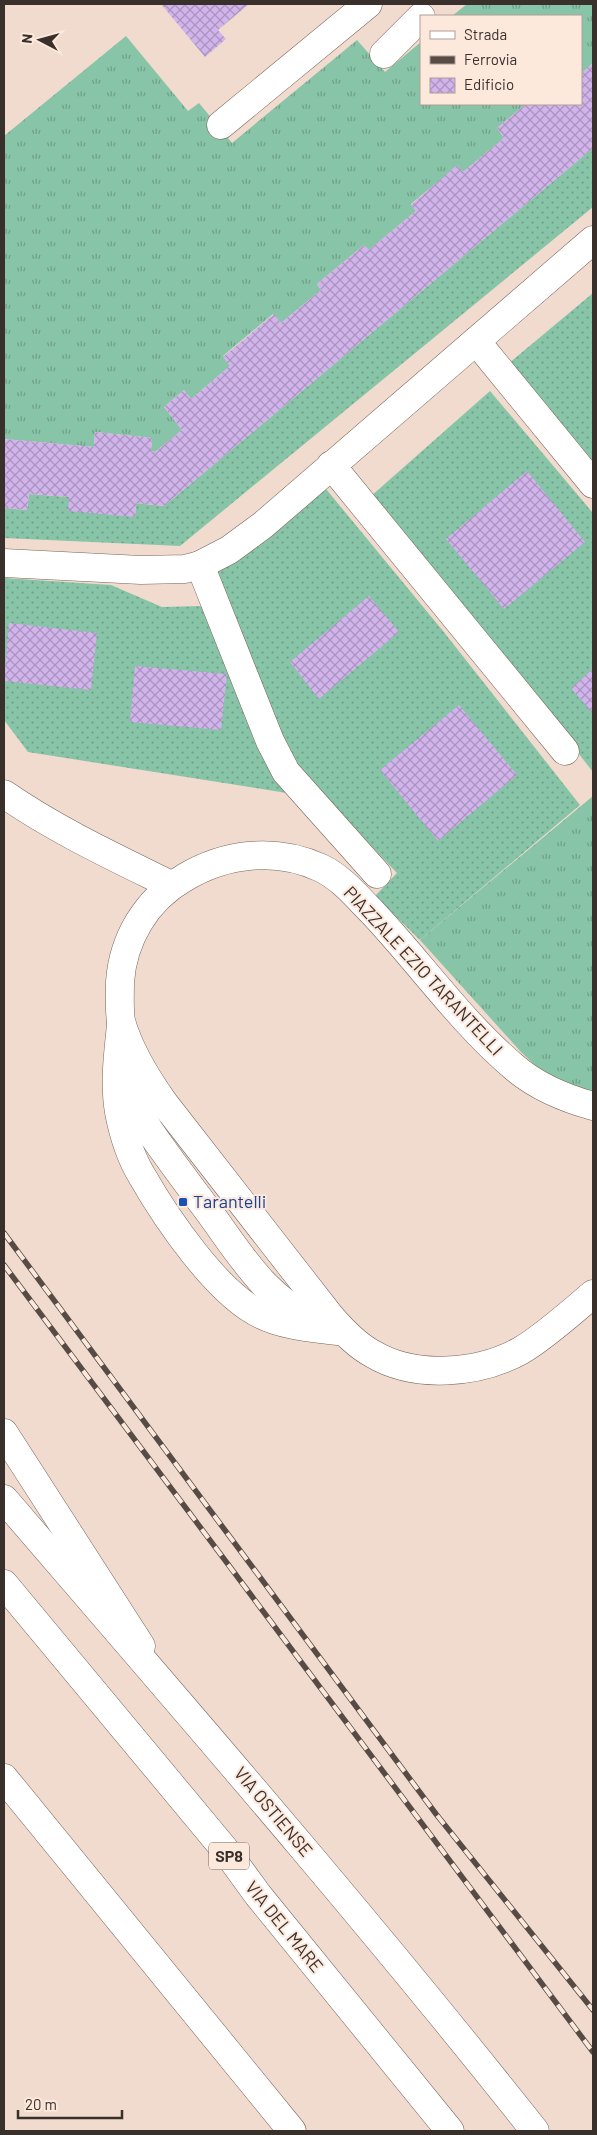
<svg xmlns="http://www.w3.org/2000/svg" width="597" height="2135" viewBox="0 0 597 2135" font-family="Barlow,sans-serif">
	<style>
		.grass { fill: url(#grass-tufts) }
		.garden { fill: url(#garden-dots) }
		.building { fill: url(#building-cross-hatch) }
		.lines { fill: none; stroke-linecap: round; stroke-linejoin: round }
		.minor-casing { stroke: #77655a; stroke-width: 29 }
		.major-casing { stroke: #77655a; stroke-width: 29 }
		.minor { stroke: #fff; stroke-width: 28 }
		.major { stroke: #fff; stroke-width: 28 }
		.rail-casing { stroke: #564b45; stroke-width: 5.5 }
		.rail { stroke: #fde8dc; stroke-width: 4; stroke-dasharray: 11; stroke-linecap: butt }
		.transit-dot { fill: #1a4fb4; stroke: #fde8dc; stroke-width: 2 }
		.labels { text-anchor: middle; stroke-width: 4; stroke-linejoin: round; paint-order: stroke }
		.shield { fill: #fde8dc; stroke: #746761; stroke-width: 1 }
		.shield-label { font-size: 16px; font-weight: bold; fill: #39302c }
		.street-label { font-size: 18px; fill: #39302c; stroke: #fde8dc }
		.transit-label { font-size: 18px; fill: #164399; stroke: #fde8dc; text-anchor: start }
	</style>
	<defs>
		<pattern id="grass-tufts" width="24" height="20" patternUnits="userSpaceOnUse" patternTransform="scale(1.25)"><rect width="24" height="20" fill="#88c4a7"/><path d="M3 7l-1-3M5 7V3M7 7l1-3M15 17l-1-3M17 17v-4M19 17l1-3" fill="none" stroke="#70a088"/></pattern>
		<pattern id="garden-dots" width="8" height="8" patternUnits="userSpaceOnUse" patternTransform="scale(1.25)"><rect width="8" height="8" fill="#88c4a7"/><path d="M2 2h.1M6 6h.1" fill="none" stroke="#70a088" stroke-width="1.8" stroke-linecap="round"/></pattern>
		<pattern id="building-cross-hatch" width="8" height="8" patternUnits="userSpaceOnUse" patternTransform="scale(1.25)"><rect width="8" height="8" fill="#d2b4ec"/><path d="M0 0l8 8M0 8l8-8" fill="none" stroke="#ab93bf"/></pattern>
	</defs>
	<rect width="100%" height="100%" fill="#f0dbce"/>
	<!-- grass -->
	<g class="grass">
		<polygon points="467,4 593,4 593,63 581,74 581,16 452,16"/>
		<polygon points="126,36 188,111 199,103 232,143 357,40 385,72 421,42 421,104 526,104 497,128 504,138 463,172 457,166 411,204 416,211 369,250 364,245 317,284 321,290 281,323 273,314 223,356 230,366 191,399 184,390 164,407 182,430 155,452 151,451 152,438 95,432 94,447 4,439 4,136"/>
		<polygon points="593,796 593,1094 543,1073 521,1052 420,940"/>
	</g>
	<!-- garden -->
	<g class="garden">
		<polygon points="593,148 593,207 180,546 4,538 4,508 27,510 29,494 69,497 135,516 136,503 164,506"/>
		<polygon points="593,293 593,466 508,364"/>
		<polygon points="490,391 593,513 593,772 512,668 370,497"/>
		<polygon points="326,489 443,631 580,805 420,940 375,896 397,873 296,767 216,574"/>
		<polygon points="4,578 111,585 162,607 203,606 287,793 28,752 4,720"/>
	</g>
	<!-- building -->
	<g class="building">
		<polygon points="161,4 249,4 218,30 226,39 205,57"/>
		<polygon points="593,63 593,148 164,506 136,503 135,517 68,511 69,497 29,494 27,510 4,508 4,439 94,447 95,432 152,438 151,451 155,452 182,430 164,407 184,390 191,399 230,366 223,357 274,314 281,323 321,290 317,284 364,245 369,250 416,211 411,205 457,165 463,172 504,138 497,128 526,104 581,104 581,74"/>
		<polygon points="527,471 585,542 504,609 446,539"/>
		<polygon points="369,596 399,632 319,699 290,662"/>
		<polygon points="9,623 97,633 91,690 4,681"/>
		<polygon points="135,666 227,674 221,730 130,722"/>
		<polygon points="593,669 593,714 571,688"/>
		<polygon points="459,705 517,775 438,841 380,770"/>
	</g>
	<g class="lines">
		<defs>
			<g id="minor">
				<polyline points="384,54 421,17"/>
				<polyline points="221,125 368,4"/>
				<polyline points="476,341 593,484"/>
				<polyline points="331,465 565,751"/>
				<polyline points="4,563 141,570 185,569 200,565 229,550 263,525 593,240"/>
				<polyline points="200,565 270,741 286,772 377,874"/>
				<path d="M 4,794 C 56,830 114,857 171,885"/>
				<path d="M 121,1025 C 118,1054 114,1083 119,1112 C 123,1133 131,1158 142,1176 C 166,1218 218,1295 262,1315 C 287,1327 317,1328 344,1332"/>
				<path d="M 128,1073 L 137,1108 L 149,1130 C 169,1159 191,1188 212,1216 C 241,1256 268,1301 315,1320"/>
				<path d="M 593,1106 C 564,1098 537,1087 514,1067 C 462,1023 420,963 373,913 C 357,897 342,878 321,868 C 276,847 225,853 184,878 C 146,900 123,939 120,982 C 120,994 119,1009 121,1021 C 129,1050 147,1079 164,1103 L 330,1316 C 342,1330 356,1345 373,1354 C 415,1379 478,1374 520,1351 C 543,1338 573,1311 593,1294"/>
				<polyline points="4,1433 141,1646"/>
				<polyline points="4,1778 292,2131"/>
			</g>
			<g id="major">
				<path d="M 4,1499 C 183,1707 364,1915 535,2131"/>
				<polyline points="4,1584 226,1851 258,1895 450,2131"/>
			</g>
		</defs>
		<!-- minor casing -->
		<use href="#minor" class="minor-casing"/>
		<!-- major casing -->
		<use href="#major" class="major-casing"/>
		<!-- minor -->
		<use href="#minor" class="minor"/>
		<!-- major -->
		<use href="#major" class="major"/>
		<defs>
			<g id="rail">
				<polyline points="4,1233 436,1814 593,2010"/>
				<polyline points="4,1265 593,2052"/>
			</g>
		</defs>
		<!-- rail casing -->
		<use href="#rail" class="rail-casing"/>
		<!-- rail -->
		<use href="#rail" class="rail"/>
	</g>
	<!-- markers -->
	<rect class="transit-dot" x="178" y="1197" width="10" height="10" rx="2.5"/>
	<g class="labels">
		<!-- shield labels -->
		<rect class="shield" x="209" y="1842.5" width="40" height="27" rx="4"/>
		<g class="shield-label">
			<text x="229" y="1862">SP8</text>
		</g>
		<!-- street labels -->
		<g class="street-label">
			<text transform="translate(423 971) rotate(47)" y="6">PIAZZALE EZIO TARANTELLI</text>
			<text transform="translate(273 1812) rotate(50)" y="6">VIA OSTIENSE</text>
			<text transform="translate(284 1927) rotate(51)" y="6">VIA DEL MARE</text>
		</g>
		<!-- transit labels -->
		<g class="transit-label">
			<text x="193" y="1208">Tarantelli</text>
		</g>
	</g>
	<!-- border -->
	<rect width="597" height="2135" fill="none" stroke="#39302c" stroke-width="10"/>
	<!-- legend -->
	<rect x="420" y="15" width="162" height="90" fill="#fde8dc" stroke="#af9e96"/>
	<rect x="430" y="31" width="25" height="8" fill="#ffffff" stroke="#af9e96"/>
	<text x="464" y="40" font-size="15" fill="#39302c">Strada</text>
	<rect x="430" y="56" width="25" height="8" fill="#564b45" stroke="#af9e96"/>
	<text x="464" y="65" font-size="15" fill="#39302c">Ferrovia</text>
	<rect x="430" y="78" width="25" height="15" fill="url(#building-cross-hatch)" stroke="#af9e96"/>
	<text x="464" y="90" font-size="15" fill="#39302c">Edificio</text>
	<!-- north arrow -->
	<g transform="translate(40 40) rotate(276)" stroke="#fde8dc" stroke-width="4" paint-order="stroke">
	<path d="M0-4L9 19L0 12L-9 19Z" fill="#39302c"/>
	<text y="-8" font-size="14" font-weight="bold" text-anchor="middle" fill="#39302c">N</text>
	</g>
	<!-- scale -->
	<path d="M18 2110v8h104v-8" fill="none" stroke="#39302c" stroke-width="2.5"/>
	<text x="25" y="2110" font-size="15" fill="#39302c" stroke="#fde8dc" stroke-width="4" paint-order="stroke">20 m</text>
</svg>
